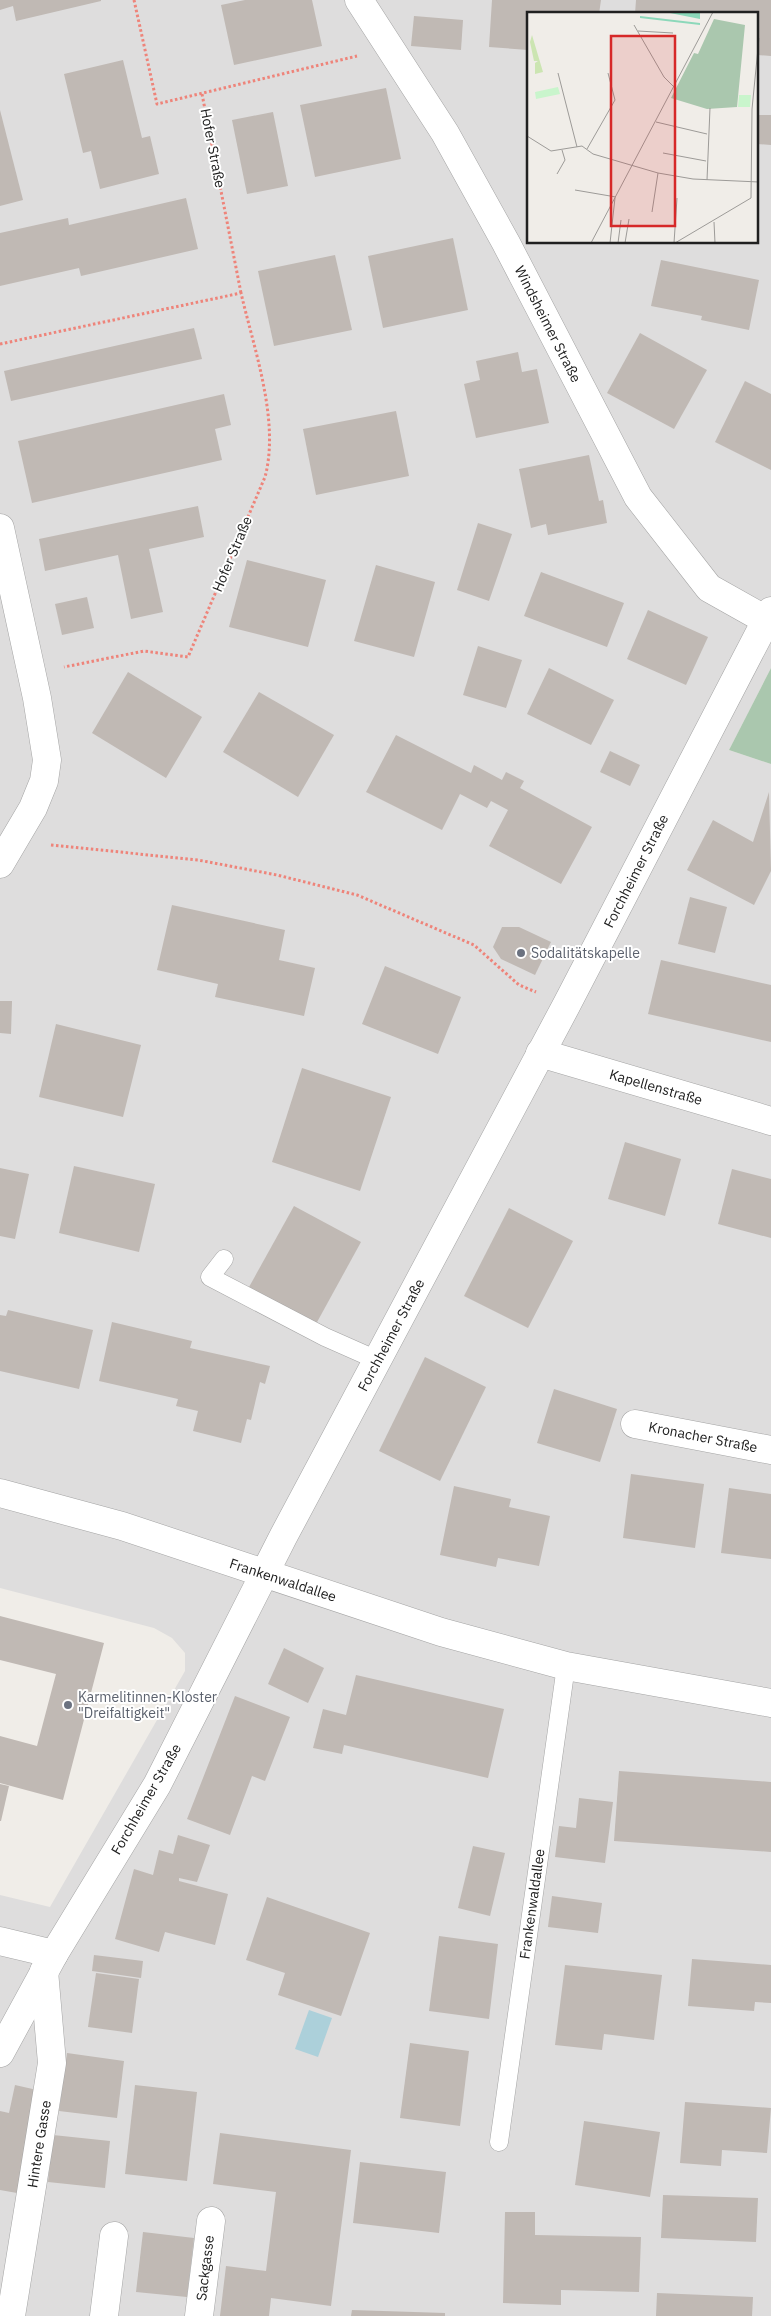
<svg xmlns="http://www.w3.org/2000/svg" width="771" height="2316" viewBox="0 0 771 2316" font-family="'IBM Plex Sans',sans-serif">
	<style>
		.residential { fill: #dedddd; fill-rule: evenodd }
		.cemetery { fill: #aac7ae }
		.water { fill: #acd0da }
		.building { fill: #c0b9b4 }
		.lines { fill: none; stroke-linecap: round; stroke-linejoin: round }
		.service-casing { stroke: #a4a4a4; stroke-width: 19 }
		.minor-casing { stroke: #a4a4a4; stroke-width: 29 }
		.path { stroke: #ee847a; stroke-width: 3; stroke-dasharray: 2.5 2.5; stroke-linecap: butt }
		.service { stroke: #fff; stroke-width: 18 }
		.minor { stroke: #fff; stroke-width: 28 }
		.worship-dot { fill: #6b7280; stroke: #fff; stroke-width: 2 }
		.labels { text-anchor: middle; stroke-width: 4; stroke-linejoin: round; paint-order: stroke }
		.street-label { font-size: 14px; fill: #202020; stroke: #fff }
		.worship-label { font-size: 14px; fill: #5b616d; stroke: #fff; text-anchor: start }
		.inset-road { fill: none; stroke: #9d9b98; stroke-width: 1 }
		.view { fill: #d62828; fill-opacity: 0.15; stroke: #d62828; stroke-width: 2.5 }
		.inset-edge { fill: none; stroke: #202020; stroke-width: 2.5 }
	</style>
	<rect width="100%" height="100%" fill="#f0ede8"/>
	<!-- residential -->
	<path class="residential" d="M 0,0 L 771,0 L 771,668 L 729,750 L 771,764 L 771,2316 L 0,2316 L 0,1895 L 50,1907 L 185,1671 L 185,1653 L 172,1638 L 154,1628 L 0,1588 ZM 528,14 L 757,14 L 757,242 L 528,242 Z"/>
	<!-- cemetery -->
	<polygon class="cemetery" points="771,668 771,764 729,750"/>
	<!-- water -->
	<polygon class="water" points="309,2010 332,2018 318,2057 295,2049"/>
	<!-- building -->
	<g class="building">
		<polygon points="0,0 101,0 101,1 16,21 13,6 0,10"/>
		<polygon points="245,0 312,0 322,46 234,65 221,5"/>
		<polygon points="492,0 601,0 599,14 528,14 528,50 489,47"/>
		<polygon points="636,0 771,0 771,56 757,55 757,14 635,14"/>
		<polygon points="414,16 463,20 461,50 411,46"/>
		<polygon points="123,60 142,138 150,136 159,174 100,189 91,151 83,153 64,74"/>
		<polygon points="386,88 401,159 315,177 300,105"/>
		<polygon points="0,110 23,200 0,206"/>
		<polygon points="273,112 288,186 247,194 232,120"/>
		<polygon points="757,115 771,115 771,145 757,144"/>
		<polygon points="186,198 198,249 81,276 79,268 0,286 0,233 68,218 69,225"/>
		<polygon points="453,238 468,310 383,328 368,256"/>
		<polygon points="335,255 352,330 274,346 258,271"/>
		<polygon points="661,260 759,280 749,330 701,320 702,316 651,306"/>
		<polygon points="194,328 202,359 11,401 4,371"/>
		<polygon points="640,333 707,370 674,429 607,393"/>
		<polygon points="518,352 522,372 537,369 549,423 476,438 464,384 480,380 476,361"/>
		<polygon points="745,381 771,394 771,470 715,442"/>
		<polygon points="224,394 231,425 215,429 222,460 32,503 18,441"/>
		<polygon points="396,411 409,476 316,495 303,429"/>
		<polygon points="589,455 599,501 603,500 607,523 548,535 546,524 531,528 519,469"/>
		<polygon points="198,506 204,537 149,549 163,612 131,619 118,555 45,571 39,539"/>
		<polygon points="478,523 512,534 489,601 457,590"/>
		<polygon points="247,560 326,580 308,647 229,627"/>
		<polygon points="376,565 435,582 414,657 354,641"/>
		<polygon points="541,572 624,603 607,647 524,616"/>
		<polygon points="87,597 94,628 62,635 55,604"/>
		<polygon points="648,610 708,637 686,685 627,659"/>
		<polygon points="478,646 522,660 506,708 463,695"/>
		<polygon points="549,668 614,700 591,745 527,714"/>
		<polygon points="128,672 202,717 166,778 92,733"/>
		<polygon points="259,692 334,735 298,797 223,752"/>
		<polygon points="396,735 471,773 474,765 502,780 506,772 524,781 520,788 592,827 561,884 489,846 508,810 491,801 487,808 460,794 442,830 366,792"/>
		<polygon points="610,751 640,765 630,786 600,772"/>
		<polygon points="769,792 771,871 754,905 687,870 713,820 753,842"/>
		<polygon points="690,897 727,907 715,953 678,944"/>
		<polygon points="172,905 285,930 279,960 315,968 304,1016 215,997 218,984 157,970"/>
		<polygon points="502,927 519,927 551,942 535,975 501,959 493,947"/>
		<polygon points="661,960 771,985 771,1042 648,1014"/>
		<polygon points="385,966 461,997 438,1054 362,1024"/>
		<polygon points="0,1001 12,1001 11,1034 0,1033"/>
		<polygon points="56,1024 141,1045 123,1117 39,1097"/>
		<polygon points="302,1068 391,1097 360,1191 272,1162"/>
		<polygon points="625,1142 681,1159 665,1216 608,1199"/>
		<polygon points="74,1166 155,1184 139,1252 59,1233"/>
		<polygon points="0,1168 29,1174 15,1239 0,1236"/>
		<polygon points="732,1169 771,1179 771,1238 718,1224"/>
		<polygon points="294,1206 361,1242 316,1324 249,1287"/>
		<polygon points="509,1208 573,1241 528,1328 464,1296"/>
		<polygon points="8,1310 93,1330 79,1389 0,1371 0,1315 6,1316"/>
		<polygon points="112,1322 192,1341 190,1348 270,1366 265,1384 260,1382 251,1420 247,1419 241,1443 193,1431 198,1411 176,1406 178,1399 99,1381"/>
		<polygon points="425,1357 486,1387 440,1481 379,1451"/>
		<polygon points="554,1389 617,1409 600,1462 537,1443"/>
		<polygon points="631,1474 704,1484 695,1548 623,1538"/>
		<polygon points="454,1486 511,1499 509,1507 550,1516 539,1566 498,1558 496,1567 440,1555"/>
		<polygon points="729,1488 771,1494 771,1559 721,1553"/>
		<polygon points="0,1616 104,1643 63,1800 0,1783 0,1736 37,1746 56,1674 0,1660"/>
		<polygon points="284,1648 324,1668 308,1703 268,1684"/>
		<polygon points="356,1675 504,1709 488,1778 344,1745 342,1754 313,1748 323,1709 346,1715"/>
		<polygon points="235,1696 290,1717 265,1781 252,1776 230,1835 187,1819"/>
		<polygon points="619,1771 771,1782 771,1852 614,1841"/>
		<polygon points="0,1784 9,1786 1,1821 0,1821"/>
		<polygon points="579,1798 613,1802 605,1863 555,1857 559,1826 576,1828"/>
		<polygon points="178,1835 210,1845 197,1882 179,1878 179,1881 228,1894 215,1945 165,1932 159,1952 115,1939 134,1869 153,1875 159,1850 173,1854"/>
		<polygon points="473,1846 505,1853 490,1916 458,1908"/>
		<polygon points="552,1896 602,1903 598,1933 548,1927"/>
		<polygon points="267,1897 370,1933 341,2016 278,1995 285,1973 246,1960"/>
		<polygon points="439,1936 498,1944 489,2019 429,2011"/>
		<polygon points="94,1955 143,1961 141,1978 92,1971"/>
		<polygon points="692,1959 771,1965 771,2003 755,2002 754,2011 688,2006"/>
		<polygon points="565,1965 662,1975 654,2040 604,2034 602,2050 555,2045"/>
		<polygon points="96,1973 139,1979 132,2033 88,2027"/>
		<polygon points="410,2043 469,2051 460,2126 400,2118"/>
		<polygon points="67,2053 124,2061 117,2118 59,2111"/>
		<polygon points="15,2085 37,2090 17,2193 0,2190 0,2111 9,2113"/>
		<polygon points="135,2085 197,2092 187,2181 125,2174"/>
		<polygon points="685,2102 771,2108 767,2153 722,2150 721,2166 680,2163"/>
		<polygon points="584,2121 660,2132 650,2197 575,2185"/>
		<polygon points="220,2133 351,2150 331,2306 271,2298 269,2316 220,2316 226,2266 266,2271 276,2192 213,2184"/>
		<polygon points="53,2135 110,2141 105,2188 48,2182"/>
		<polygon points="360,2162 446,2172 439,2233 353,2223"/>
		<polygon points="663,2195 758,2198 756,2242 661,2238"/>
		<polygon points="505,2212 535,2212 535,2235 641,2237 639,2292 561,2290 561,2305 503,2303"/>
		<polygon points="143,2232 194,2238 187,2297 136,2292"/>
		<polygon points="657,2293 753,2297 752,2316 656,2316"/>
		<polygon points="352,2310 445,2313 445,2316 351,2316"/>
	</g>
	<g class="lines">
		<defs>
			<g id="service">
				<polyline points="224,1259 210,1277 325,1337 377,1360"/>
				<polyline points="499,2142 566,1666"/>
			</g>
			<g id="minor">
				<polyline points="359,0 445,133 506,243 638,497 709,588 766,620"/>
				<polyline points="0,528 37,698 47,760 44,781 33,808 0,864"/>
				<polyline points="540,1053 771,1121"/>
				<polyline points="635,1424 771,1450"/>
				<polyline points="0,1493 122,1526 441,1632 566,1666 771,1703"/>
				<polyline points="0,1941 54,1954"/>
				<polyline points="0,2053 54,1954 157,1785 283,1537 567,1004 771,611"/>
				<polyline points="11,2316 52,2063 44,1971"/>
				<polyline points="104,2316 114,2236"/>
				<polyline points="199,2316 211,2221"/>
			</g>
		</defs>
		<!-- service casing -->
		<use href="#service" class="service-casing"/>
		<!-- minor casing -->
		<use href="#minor" class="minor-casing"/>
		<!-- path -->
		<g class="path">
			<polyline points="134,0 157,104 357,56"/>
			<polyline points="202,94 241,293"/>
			<path d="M 0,344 L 241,293 C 254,349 280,421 265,477 L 188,657 L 144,651 L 64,667"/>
			<polyline points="51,845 198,860 277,875 357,895 474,945 519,985 536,992"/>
		</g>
		<!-- service -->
		<use href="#service" class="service"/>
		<!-- minor -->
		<use href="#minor" class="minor"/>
	</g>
	<!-- markers -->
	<g class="worship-dot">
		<circle cx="521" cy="953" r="5"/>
		<circle cx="68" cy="1705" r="5"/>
	</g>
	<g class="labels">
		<!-- street labels -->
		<g class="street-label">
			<text transform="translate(213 148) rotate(79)" y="5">Hofer Straße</text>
			<text transform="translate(548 324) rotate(63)" y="5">Windsheimer Straße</text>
			<text transform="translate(232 554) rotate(-67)" y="5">Hofer Straße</text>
			<text transform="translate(636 871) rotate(-63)" y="5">Forchheimer Straße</text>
			<text transform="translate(656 1087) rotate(16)" y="5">Kapellenstraße</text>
			<text transform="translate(391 1335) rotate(-62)" y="5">Forchheimer Straße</text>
			<text transform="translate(703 1437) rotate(11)" y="5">Kronacher Straße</text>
			<text transform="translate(283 1580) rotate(18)" y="5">Frankenwaldallee</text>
			<text transform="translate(146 1799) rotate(-60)" y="5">Forchheimer Straße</text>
			<text transform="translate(532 1904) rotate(-82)" y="5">Frankenwaldallee</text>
			<text transform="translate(39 2144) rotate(-81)" y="5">Hintere Gasse</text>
			<text transform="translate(205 2268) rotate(-83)" y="5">Sackgasse</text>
		</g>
		<!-- worship labels -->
		<g class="worship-label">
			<text x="531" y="958">Sodalitätskapelle</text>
			<text x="78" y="1702">Karmelitinnen-Kloster<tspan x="78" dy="16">"Dreifaltigkeit"</tspan></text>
		</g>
	</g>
	<!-- overview -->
	<g transform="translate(527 12)">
		<rect width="231" height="231" fill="#f0ede8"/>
		<path d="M 5,23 L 16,60 L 8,62 L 8,51 L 11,49 L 7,49 L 3,30 Z" fill="#cce5b2"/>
		<path d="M 187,7 L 218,13 L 210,95 L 180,97 L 144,86 L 167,41 L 171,42 Z" fill="#aac7ae"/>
		<path d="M 31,75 L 33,82 L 9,87 L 8,80 ZM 212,83 L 224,83 L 223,95 L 211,95 Z" fill="#c9f5cc"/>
		<path d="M 138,0 L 173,0 L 173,7 ZM 113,4 L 173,11 L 173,13 L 113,6 Z" fill="#8cd8ba"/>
		<path class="inset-road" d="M 107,13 L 137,65 L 147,75M 111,19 L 146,21M 31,61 L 50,135M 129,110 L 180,122M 0,124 L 24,139 L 55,134 L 66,142 L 131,161 L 166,167 L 232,170M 60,137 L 88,88 L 81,61M 136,141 L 179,149M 30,162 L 38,148 L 35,138M 180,168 L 183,96M 48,178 L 89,185M 125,200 L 131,161M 187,210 L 188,231M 64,231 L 186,0M 83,231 L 88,186M 91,231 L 94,208M 98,231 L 102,207M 147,231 L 150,186M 148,231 L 224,186 L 225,97 L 232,26"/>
		<path class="view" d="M 84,24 L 148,24 L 148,214 L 84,214 Z"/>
		<rect width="231" height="231" class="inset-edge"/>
	</g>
</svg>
